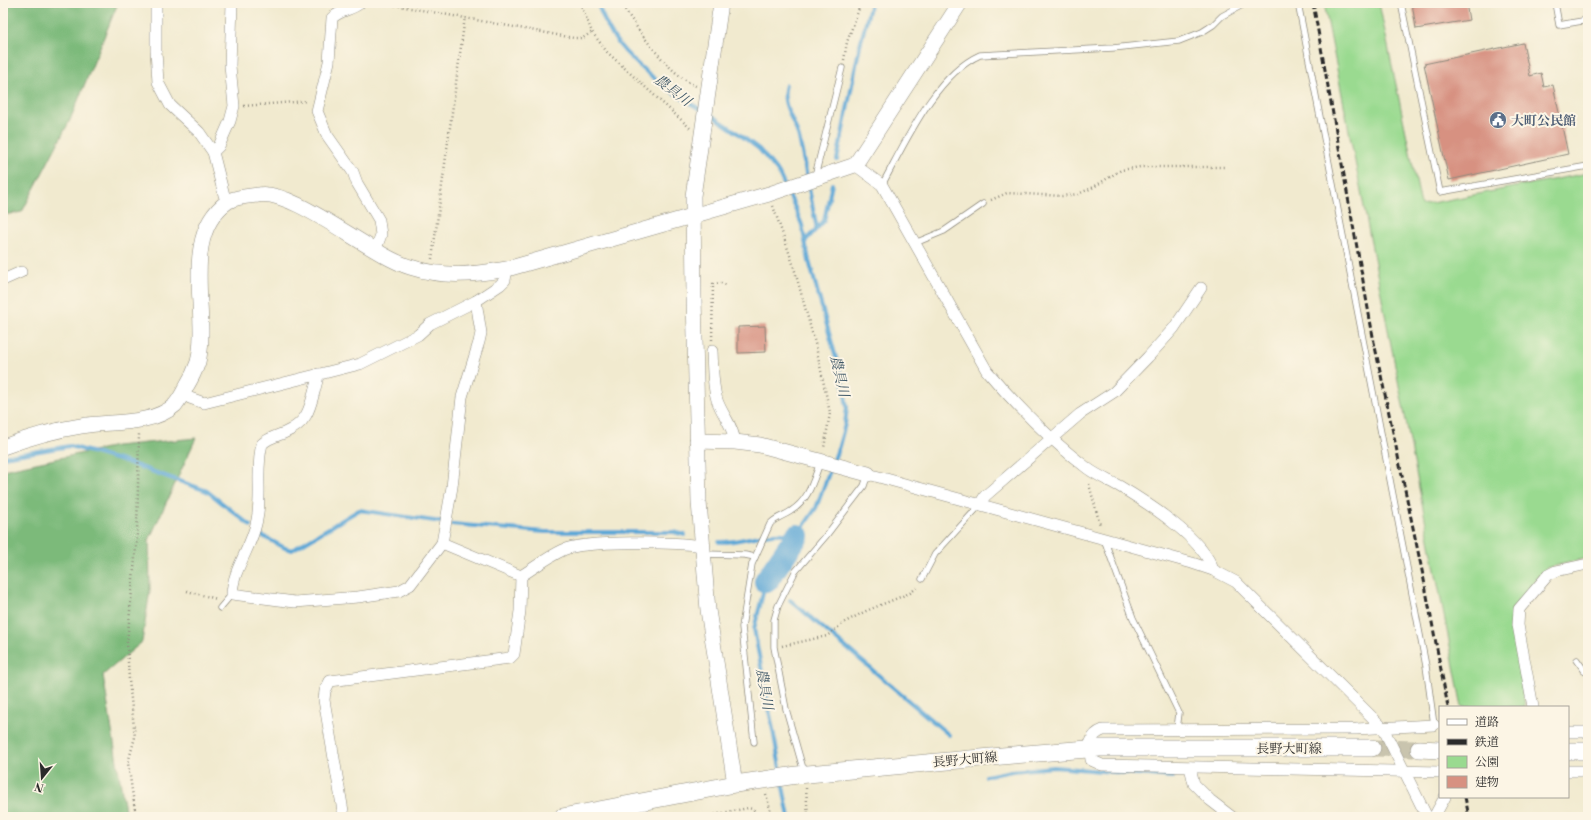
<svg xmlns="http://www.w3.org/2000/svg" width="1591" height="820" viewBox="0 0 1591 820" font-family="'Libre Bodoni','Noto Serif JP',serif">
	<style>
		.green { fill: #9ada90; stroke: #62825e }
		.forest { fill: #7bba7a; stroke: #537252 }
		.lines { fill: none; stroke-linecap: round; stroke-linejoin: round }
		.stream { stroke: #60a9d7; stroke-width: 4 }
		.river { stroke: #60a9d7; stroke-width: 24 }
		.building { fill: #d79181 }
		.primary-tunnel { stroke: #c9c4ae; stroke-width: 17; stroke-dasharray: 17 8; stroke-linecap: butt }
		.lane-casing { stroke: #8e8a7d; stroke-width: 7 }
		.street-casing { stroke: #8e8a7d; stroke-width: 12 }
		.secondary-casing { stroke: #8e8a7d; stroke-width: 16 }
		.primary-casing { stroke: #8e8a7d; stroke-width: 18 }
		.path { stroke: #8e8a7d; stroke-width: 2.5; stroke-dasharray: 1 3; stroke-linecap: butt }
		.lane { stroke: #fff; stroke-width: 5.5 }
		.street { stroke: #fff; stroke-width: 11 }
		.secondary { stroke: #fff; stroke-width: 15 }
		.primary { stroke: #fff; stroke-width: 17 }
		.rail { stroke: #2b2b2b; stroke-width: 3; stroke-dasharray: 6 3; stroke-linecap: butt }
		.labels { text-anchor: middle; stroke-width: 4; stroke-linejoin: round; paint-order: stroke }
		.service-label { font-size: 13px; font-weight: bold; fill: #4e5e75; stroke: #fcf5e5; text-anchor: start }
		.street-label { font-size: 13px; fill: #2b2b2b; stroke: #fcf5e5 }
		.water-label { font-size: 14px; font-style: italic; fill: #3e5767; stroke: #fcf5e5 }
	</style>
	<rect width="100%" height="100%" fill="#fcf5e5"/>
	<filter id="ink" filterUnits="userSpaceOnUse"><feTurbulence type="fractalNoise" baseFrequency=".025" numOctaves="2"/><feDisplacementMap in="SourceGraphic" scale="8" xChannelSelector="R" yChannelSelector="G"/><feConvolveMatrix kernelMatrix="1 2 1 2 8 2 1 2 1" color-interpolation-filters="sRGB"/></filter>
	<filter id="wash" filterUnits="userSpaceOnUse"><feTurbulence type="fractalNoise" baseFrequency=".012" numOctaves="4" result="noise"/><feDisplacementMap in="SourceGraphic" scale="16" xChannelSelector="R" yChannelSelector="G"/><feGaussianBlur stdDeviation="0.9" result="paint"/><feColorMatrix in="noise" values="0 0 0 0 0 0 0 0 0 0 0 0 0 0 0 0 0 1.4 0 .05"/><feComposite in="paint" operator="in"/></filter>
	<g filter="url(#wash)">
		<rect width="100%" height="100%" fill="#f1eacf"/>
		<!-- green -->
		<polygon class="green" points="1324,3 1379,3 1421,205 1588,173 1588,558 1546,568 1512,609 1525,707 1462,707"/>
		<!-- forest -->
		<g class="forest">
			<polygon points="3,3 118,3 70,120 22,212 3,215"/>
			<polygon points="196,438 149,540 150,590 142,642 103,675 126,817 3,817 3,470 116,446"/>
		</g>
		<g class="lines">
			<!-- stream -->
			<g class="stream">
				<path d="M 597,3 C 602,14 606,26 613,36 C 631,64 674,95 702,110"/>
				<path d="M 786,85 C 780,104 794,119 799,138 C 802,151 804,164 807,177"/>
				<path d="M 708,113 L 735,131 L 759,149 L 778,172 L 793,203 L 802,225 L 809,261 L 843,383 L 847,407 L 845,424 L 839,446 L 816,508 L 797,536 C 766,528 747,543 719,542"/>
				<polyline points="837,160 860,45 871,3"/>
				<polyline points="808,184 817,229"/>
				<polyline points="806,240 824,221 832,184"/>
				<polyline points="3,457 70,446 129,463 207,491 251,526"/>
				<polyline points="452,524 545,532 674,532 685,535"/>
				<polyline points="261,535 285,548 292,550 359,510 441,522"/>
				<polyline points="776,586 766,581 754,629 781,773"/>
				<polyline points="790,600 949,735"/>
				<polyline points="986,776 1012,771 1054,767 1173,777"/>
				<polyline points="782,782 789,817"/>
			</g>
			<!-- river -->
			<polyline class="river" points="766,581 797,536"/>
		</g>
		<g id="blocks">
			<!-- building -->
			<g class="building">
				<polygon points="1412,3 1466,3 1469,20 1416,29"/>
				<polygon points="1523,43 1530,76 1541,73 1544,87 1553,85 1568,154 1449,180 1424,64"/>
				<polygon points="765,326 766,352 738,353 738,327"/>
			</g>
		</g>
	</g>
	<g filter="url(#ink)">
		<use href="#blocks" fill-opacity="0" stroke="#8e8a7d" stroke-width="1"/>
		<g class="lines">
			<!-- primary-tunnel -->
			<polyline class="primary-tunnel" points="1372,748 1419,749"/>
			<defs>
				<g id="lane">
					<polyline points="1298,3 1426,666 1434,725"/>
					<polyline points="1401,3 1440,192 1588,166"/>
					<polyline points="1555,3 1559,25 1588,20"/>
					<polyline points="818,177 816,172 842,68"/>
					<path d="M 882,185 C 905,143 935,75 980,55 L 1113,48 L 1179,41 L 1202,32 L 1213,25 L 1222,16 L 1246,3"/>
					<polyline points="915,243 944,231 983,204"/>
					<polyline points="1104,539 1133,618 1179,713 1177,729"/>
					<polyline points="704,554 745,555 755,557"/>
					<polyline points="922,579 935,554 980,505"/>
					<polyline points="220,608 232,594"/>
					<polyline points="1577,660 1584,670 1588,673"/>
					<path d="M 754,742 L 742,627 L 752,564 L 770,524 C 776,517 784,516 791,511 C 809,500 813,481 820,463"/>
					<polyline points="804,772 786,709 774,647 774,620 778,606 795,572 825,537 864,486 868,474"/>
				</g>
				<g id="street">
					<polyline points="156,3 156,51 158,82 170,105 199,132 213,152 224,195 229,201"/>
					<path d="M 360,3 C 352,10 340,10 332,18 L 329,62 L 317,111 L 327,135 L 353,172 L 357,183 L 379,220 L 381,235 L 375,251"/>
					<polyline points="213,152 219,146 230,121 234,106 230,66 232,3"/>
					<path d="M 855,165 L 882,185 L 987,371 C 1017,406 1050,440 1087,468 C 1096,475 1108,480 1119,486 C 1146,502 1204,539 1213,570"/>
					<polyline points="3,280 21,272"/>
					<path d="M 712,351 C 713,367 712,384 717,400 C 722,415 733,425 735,442"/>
					<path d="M 318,374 L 317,381 C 310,406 310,422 284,433 C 277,436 268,438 262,444 C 255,470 263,499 256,524 C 251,548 233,569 232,594 L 295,602 L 358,597 L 399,591 L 410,585 L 442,543 L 452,487 L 462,397 L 479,342 L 481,333 L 476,301"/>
					<polyline points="183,393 190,398 204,403 360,364 418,335 430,324 476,301 500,285 505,280 507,269"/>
					<polyline points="868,474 1192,563 1213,570 1236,582 1383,728 1427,817"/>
					<polyline points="980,504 985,496 1080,414 1114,392 1148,357 1174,328 1201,288"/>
					<path d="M 521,576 C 534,568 548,557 563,550 C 585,540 676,542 703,546"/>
					<polyline points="1533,707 1518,625 1519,609 1548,575 1556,571 1588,564"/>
					<path d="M 1434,725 L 1356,729 L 1103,730 C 1089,735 1089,746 1091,760 L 1102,765 L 1440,772"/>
					<polyline points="1568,732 1588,732"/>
					<polyline points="1190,767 1194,784 1210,800 1232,817"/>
					<polyline points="1568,771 1588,771"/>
					<polyline points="344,817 324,700 325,691 330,681 510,658 514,654 520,611 521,576 442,543"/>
					<polyline points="1434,817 1445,797"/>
				</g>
				<g id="secondary">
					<polyline points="721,3 693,196 694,297 699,502 708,610 735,784"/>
					<polyline points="697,441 735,442 760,445 868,474"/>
					<path d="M 3,447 C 27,438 55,430 81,426 C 109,421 152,426 175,405 C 179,400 183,393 186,387 C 191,379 195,371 198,362 C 210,313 179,237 227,202 C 234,197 249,196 258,195 C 293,188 370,255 410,267 C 444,278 473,275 507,269 L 769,194 L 855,165 L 960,3"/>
				</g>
				<g id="primary">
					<polyline points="1419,749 1440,750"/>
					<polyline points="1568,751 1588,751"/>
					<polyline points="562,817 735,784 797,775 1013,755 1100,748 1372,748"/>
				</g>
			</defs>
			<!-- lane casing -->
			<use href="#lane" class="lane-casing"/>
			<!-- street casing -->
			<use href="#street" class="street-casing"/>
			<!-- secondary casing -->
			<use href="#secondary" class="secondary-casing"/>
			<!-- primary casing -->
			<use href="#primary" class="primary-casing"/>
			<!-- path -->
			<g class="path">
				<polyline points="383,3 574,38 583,38 592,32"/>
				<polyline points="580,3 592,32 607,52 690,128"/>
				<path d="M 621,3 C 637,29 668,74 696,86"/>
				<polyline points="844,60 847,42 861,3"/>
				<polyline points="244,106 307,101"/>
				<polyline points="991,200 1007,193 1062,196 1078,194 1092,188 1121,170 1140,167 1224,167"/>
				<polyline points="773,206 793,264 816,347 830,413 824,448"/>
				<polyline points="432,259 465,17"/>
				<polyline points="712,340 713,284 721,283 728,286"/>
				<polyline points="1089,484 1100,525"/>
				<polyline points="187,591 217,599"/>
				<polyline points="782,646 827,636 845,622 866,611 910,593 918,587"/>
				<polyline points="806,788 808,817"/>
				<polyline points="766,794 772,817"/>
				<polyline points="136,817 128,763 135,737 129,680 127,643 137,537 139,434"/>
				<polyline points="703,817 748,808 753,809 759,817"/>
			</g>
			<!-- lane -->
			<use href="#lane" class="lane"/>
			<!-- street -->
			<use href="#street" class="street"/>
			<!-- secondary -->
			<use href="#secondary" class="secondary"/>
			<!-- primary -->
			<use href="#primary" class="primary"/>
			<!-- rail -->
			<g class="rail">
				<polyline points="1313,3 1374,342 1424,580 1448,707"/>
				<polyline points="1465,797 1469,817"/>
			</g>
		</g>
	</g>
	<!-- icons -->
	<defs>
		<symbol id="civic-disc" viewBox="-11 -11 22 22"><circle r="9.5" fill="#5c6f8a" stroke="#fcf5e5"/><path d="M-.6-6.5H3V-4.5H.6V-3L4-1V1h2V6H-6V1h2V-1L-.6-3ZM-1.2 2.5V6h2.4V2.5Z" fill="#fff"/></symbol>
	</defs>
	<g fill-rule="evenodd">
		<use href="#civic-disc" x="1488" y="110" width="20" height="20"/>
	</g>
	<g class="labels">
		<!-- service labels -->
		<g class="service-label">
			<text x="1511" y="125">大町公民館</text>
		</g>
		<!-- street labels -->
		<g class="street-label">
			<text x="1289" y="753">長野大町線</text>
			<text transform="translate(965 759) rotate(-5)" y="5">長野大町線</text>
		</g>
		<!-- water labels -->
		<g class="water-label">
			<text transform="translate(673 90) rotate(37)" y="5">農具川</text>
			<text transform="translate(840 376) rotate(77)" y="5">農具川</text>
			<text transform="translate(765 689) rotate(80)" y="5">農具川</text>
		</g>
	</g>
	<!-- margin -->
	<rect width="1591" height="820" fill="none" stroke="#fcf5e5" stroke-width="16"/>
	<!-- legend -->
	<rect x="1439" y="706" width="130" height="92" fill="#fcf5e5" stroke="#a8a49b"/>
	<rect x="1447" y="719" width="20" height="6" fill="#ffffff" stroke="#a8a49b"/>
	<text x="1475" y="726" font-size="12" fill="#2b2b2b">道路</text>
	<rect x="1447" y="739" width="20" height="6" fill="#2b2b2b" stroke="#a8a49b"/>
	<text x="1475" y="746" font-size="12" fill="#2b2b2b">鉄道</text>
	<rect x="1447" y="756" width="20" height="12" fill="#9ada90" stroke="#a8a49b"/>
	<text x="1475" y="766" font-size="12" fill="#2b2b2b">公園</text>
	<rect x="1447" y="776" width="20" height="12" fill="#d79181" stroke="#a8a49b"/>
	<text x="1475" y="786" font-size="12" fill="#2b2b2b">建物</text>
	<!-- north arrow -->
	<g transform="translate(42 778) rotate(197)" stroke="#fcf5e5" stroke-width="3" paint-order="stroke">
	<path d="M0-3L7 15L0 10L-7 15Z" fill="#2b2b2b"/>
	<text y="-6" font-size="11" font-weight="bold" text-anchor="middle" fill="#2b2b2b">N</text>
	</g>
</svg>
